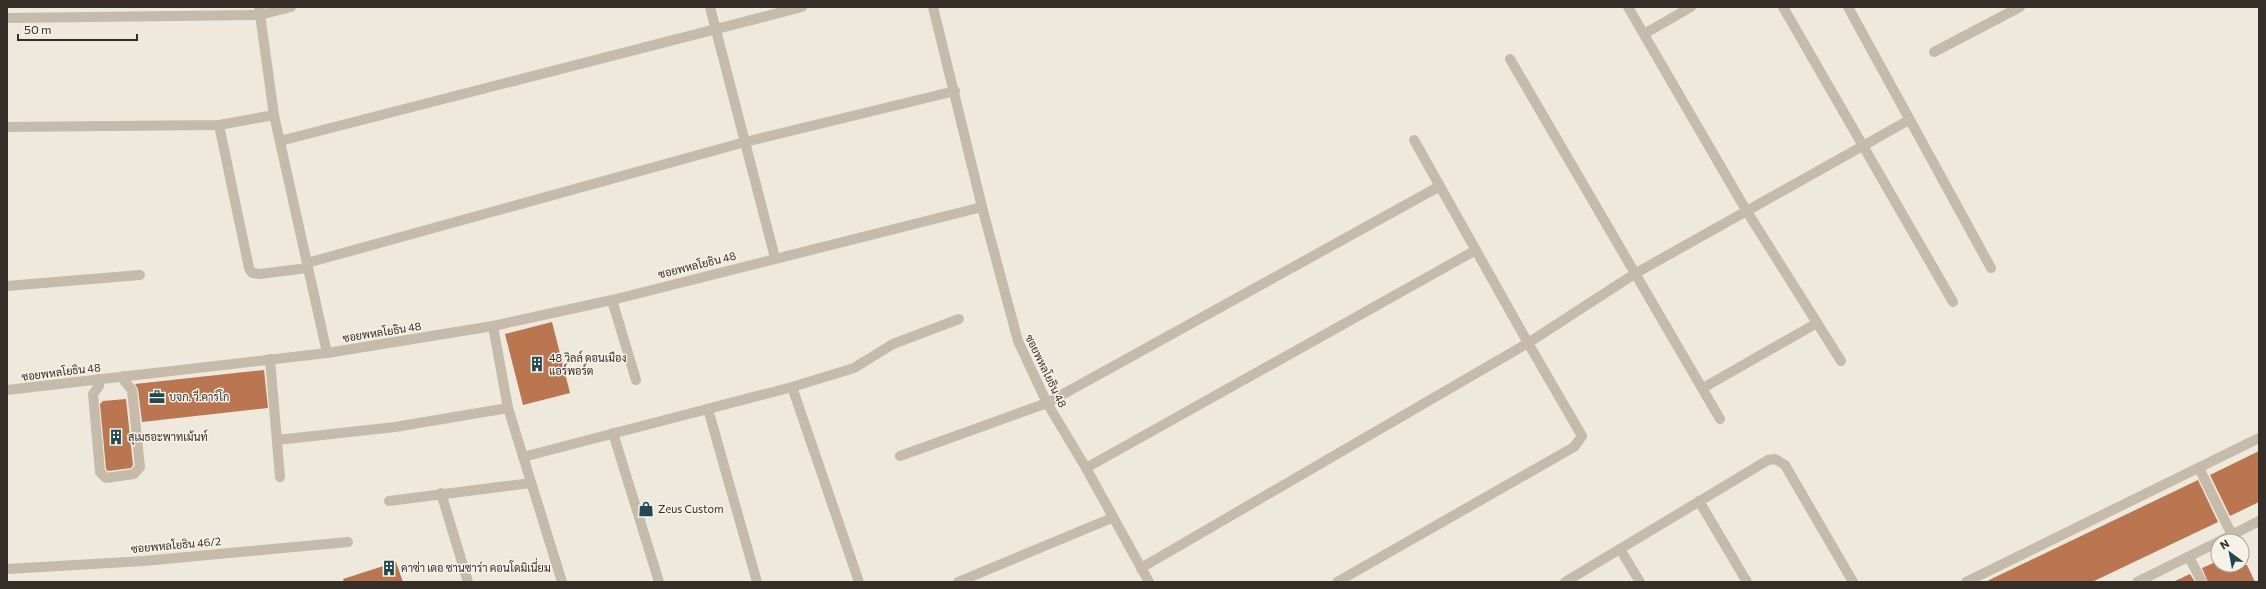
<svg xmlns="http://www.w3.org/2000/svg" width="2266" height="589" viewBox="0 0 2266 589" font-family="Commissioner,Sarabun,sans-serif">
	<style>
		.building { fill: #b97650 }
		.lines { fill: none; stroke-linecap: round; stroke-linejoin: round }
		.minor { stroke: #c6baaa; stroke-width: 10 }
		.labels { text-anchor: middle; stroke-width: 3; stroke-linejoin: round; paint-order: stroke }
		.street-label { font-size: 11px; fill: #342d28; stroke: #f7f2e8 }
		.poi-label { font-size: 11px; fill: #342d28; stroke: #f7f2e8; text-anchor: start }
	</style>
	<rect width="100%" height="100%" fill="#efe8dc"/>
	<!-- building -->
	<g class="building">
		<polygon points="552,322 570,393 523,405 505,334"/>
		<polygon points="264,370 268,408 142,422 138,389 135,384"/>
		<polygon points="126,399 133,465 131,468 108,471 106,469 100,404 103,401"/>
		<polygon points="2259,451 2259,502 2230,516 2210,475"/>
		<polygon points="2198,480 2218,522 2092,582 1985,582"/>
		<polygon points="2218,561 2218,565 2247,565 2255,582 2208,582 2202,568"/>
		<polygon points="396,562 403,582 344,582 343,579"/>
		<polygon points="2190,574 2195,582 2173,582"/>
	</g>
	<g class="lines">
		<!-- minor -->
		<g class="minor">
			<polyline points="259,7 274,115 327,353"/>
			<polyline points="710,7 775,258"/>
			<polyline points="933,7 982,207"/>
			<polyline points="1628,7 1746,210 1841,361"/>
			<polyline points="1783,7 1953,302"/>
			<polyline points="1848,7 1991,268"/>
			<polyline points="7,18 260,15 291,7"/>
			<polyline points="1644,34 1691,7"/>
			<polyline points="1934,52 2020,7"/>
			<polyline points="1510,59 1720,419"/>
			<polyline points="219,125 249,268 252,273 259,274 308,268"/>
			<polyline points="7,127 219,125 274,115"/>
			<polyline points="280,141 802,7"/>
			<polyline points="307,263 745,142 955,91"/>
			<polyline points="7,286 140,275"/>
			<polyline points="612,300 636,380"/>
			<polyline points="493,326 508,408 562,582"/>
			<polyline points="270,359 280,477"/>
			<polyline points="99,379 99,386 93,394 100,472 106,478 134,474 140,467 132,390 125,382 124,376"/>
			<polyline points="792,387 859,582"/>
			<polyline points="1703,388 1817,323"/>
			<polyline points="7,390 327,353 493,326 612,300 982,207 1018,341 1047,403 1086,468 1149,582"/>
			<polyline points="708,409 757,582"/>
			<polyline points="613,433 659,582"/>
			<polyline points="277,440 395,427 508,408"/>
			<polyline points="900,456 1047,403 1440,186"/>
			<polyline points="523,457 792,387 854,368 893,344 959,319"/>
			<polyline points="1086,468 1476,250"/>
			<polyline points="2199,468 2232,535"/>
			<polyline points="441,493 468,582"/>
			<polyline points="389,501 531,483"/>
			<polyline points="1699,501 1747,582"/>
			<polyline points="2220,541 2259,521"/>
			<polyline points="1620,549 1640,582"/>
			<polyline points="2189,557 2202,582"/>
			<polyline points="1141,568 1528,343 1636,273 1909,120"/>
			<polyline points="7,569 144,561 348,542"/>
			<polyline points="958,582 1112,518"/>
			<polyline points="1337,582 1574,447 1582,436 1528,343 1414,140"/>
			<polyline points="1565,582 1768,460 1775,459 1785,465 1853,582"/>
			<polyline points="1966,582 2259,438"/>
			<polyline points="2137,582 2218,542"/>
		</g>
	</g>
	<!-- icons -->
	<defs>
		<symbol id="building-bare" viewBox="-9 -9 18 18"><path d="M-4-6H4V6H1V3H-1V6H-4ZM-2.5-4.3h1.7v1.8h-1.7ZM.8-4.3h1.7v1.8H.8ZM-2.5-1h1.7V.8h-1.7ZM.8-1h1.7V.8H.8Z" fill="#224951" stroke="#f7f2e8" stroke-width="2.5" paint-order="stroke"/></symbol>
		<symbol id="office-bare" viewBox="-9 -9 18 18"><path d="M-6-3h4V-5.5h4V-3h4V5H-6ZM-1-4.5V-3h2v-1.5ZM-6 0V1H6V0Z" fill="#224951" stroke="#f7f2e8" stroke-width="2.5" paint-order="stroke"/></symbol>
		<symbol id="shop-bare" viewBox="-9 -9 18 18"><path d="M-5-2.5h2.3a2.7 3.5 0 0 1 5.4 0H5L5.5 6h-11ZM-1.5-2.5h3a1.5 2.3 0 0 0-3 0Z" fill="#224951" stroke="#f7f2e8" stroke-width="2.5" paint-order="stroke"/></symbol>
	</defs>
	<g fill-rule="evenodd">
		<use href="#building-bare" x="526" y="353" width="22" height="22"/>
		<use href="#office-bare" x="146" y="386" width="22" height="22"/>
		<use href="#building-bare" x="105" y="426" width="22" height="22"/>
		<use href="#shop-bare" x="635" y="498" width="22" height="22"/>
		<use href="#building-bare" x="378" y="557" width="22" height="22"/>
	</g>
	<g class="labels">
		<!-- street labels -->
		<g class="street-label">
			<text transform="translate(697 265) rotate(-14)" y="4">ซอยพหลโยธิน 48</text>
			<text transform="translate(382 332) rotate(-9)" y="4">ซอยพหลโยธิน 48</text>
			<text transform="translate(1046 371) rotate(64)" y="4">ซอยพหลโยธิน 48</text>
			<text transform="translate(61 372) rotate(-7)" y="4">ซอยพหลโยธิน 48</text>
			<text transform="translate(176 545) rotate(-5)" y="4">ซอยพหลโยธิน 46/2</text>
		</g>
		<!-- poi labels -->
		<g class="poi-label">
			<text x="549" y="362">48 วิลล์ ดอนเมือง<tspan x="549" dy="13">แอร์พอร์ต</tspan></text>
			<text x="169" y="401">บจก. วี.คาร์โก</text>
			<text x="128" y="441">สุเมธอะพาทเม้นท์</text>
			<text x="658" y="513">Zeus Custom</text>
			<text x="401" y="572">คาซ่า เดอ ซานซาร่า คอนโดมิเนี่ยม</text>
		</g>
	</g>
	<!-- border -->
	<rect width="2266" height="589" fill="none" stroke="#342d28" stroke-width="16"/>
	<!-- north arrow -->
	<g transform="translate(2230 553) rotate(328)"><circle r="19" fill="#f7f2e8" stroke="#a9a39b"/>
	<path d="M0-3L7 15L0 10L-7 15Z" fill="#224951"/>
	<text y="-6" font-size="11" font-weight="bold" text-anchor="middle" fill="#342d28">N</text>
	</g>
	<!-- scale -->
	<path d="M18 34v6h119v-6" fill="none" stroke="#342d28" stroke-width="2"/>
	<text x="24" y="34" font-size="12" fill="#342d28" stroke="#f7f2e8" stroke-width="3" paint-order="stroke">50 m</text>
</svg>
